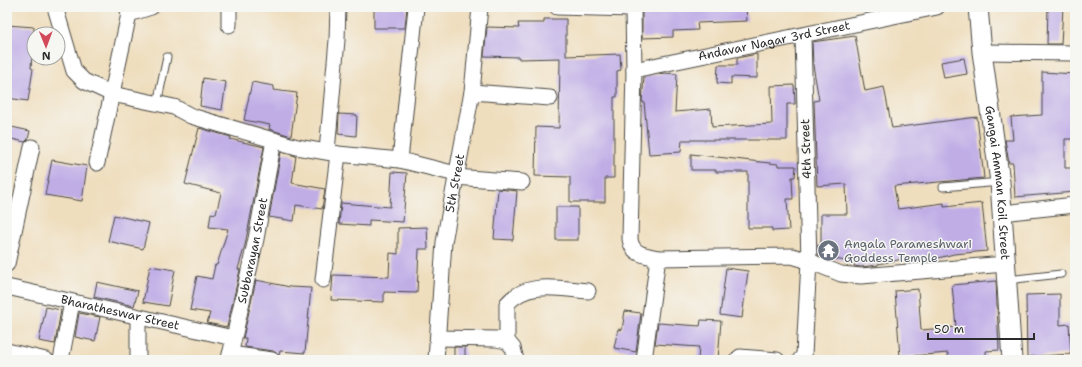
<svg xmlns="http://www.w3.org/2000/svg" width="1082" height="367" viewBox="0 0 1082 367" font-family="'Shantell Sans',sans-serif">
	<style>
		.building { fill: #c0ade6 }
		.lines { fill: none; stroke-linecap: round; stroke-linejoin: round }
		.service-casing { stroke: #484641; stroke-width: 9 }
		.minor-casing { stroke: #484641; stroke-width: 17 }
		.tertiary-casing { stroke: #484641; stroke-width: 21 }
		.service { stroke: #fff; stroke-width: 7 }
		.minor { stroke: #fff; stroke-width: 15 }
		.tertiary { stroke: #fff; stroke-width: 19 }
		.labels { text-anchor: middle; stroke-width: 3; stroke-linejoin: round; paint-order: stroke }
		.street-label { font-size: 12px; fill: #2b2b2b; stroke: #f6f6f2 }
		.worship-label { font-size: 12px; fill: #5b616d; stroke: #f6f6f2; text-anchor: start }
	</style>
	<rect width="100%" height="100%" fill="#f6f6f2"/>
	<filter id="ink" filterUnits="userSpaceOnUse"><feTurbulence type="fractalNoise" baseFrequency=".025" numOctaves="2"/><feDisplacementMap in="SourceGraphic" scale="8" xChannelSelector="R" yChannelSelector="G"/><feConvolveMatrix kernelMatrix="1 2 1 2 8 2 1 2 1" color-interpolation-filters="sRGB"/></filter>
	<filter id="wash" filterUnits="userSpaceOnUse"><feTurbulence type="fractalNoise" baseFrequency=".012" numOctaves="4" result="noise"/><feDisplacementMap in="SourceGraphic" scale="16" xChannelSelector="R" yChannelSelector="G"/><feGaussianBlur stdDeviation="0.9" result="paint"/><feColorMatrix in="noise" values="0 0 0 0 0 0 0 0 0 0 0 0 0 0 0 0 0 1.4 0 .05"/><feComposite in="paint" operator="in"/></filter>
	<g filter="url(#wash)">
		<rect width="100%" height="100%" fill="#efdebe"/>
		<g id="blocks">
			<!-- building -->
			<g class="building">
				<polygon points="374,7 407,7 405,28 374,28"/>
				<polygon points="642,7 746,7 747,21 697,23 698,30 673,31 673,37 642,38"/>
				<polygon points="1048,7 1063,7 1061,44 1047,44"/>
				<polygon points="544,19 566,19 566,56 620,54 621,70 617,71 617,97 614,97 614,178 605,178 605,202 570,202 570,177 535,176 536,127 559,128 560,58 519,59 519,57 484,56 487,27 519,28 518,23 544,23"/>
				<polygon points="7,25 34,27 31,68 33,69 28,101 7,98"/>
				<polygon points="855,36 865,91 884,87 892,128 977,117 984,178 894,186 898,209 944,203 944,207 982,203 987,251 954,254 934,259 908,261 908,258 878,264 878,265 861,267 854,266 854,263 818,255 818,245 821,246 821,214 847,214 846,184 817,186 814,101 819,100 813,65 812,42"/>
				<polygon points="757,54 757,78 731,77 731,84 717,83 718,65 737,65 737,58"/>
				<polygon points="964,58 967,74 944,78 941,62"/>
				<polygon points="1042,72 1075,74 1075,139 1065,139 1065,168 1075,168 1075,192 1015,197 1013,163 1009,163 1005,140 1013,140 1011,117 1042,115"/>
				<polygon points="664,73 677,74 675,112 711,109 712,127 772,124 771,86 794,85 795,104 787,104 787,140 682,140 681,152 649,154 644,102 642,102 644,77"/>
				<polygon points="203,78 226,82 222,110 200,106"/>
				<polygon points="252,82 274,86 273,90 297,93 291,136 269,129 270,125 244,120"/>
				<polygon points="339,114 357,115 356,136 338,134"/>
				<polygon points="7,126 30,131 28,139 25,142 7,138"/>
				<polygon points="199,128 231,137 230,139 264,147 245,245 238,269 240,270 227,327 207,323 210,313 190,310 197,276 212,279 215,265 217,265 228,229 209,227 211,213 216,214 221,193 185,184"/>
				<polygon points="281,152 296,156 292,183 325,189 322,209 296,205 294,221 269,217"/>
				<polygon points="691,154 778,164 778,166 796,166 795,177 792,177 793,199 787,199 789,230 772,231 772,228 748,228 748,172 716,172 716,170 691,170"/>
				<polygon points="52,160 87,166 82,201 45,195"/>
				<polygon points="392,172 407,173 403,222 369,220 369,226 339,224 341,203 390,207"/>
				<polygon points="498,189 517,191 513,240 494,239"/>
				<rect x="556" y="207" width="22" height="33"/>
				<polygon points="114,215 149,223 143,249 108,241"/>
				<polygon points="427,227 428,249 419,249 417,293 384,292 384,302 331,300 333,275 389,277 390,253 398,254 398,228"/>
				<polygon points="150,266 175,270 168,306 143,302"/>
				<polygon points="726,268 748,271 742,318 720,315"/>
				<polygon points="256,280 290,287 311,288 305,353 280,351 279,355 273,351 245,347 246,338 243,338"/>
				<polygon points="996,281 999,350 986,351 986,360 948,360 948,353 900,357 895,291 918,289 921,330 956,327 952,285"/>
				<polygon points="97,282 138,291 134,306 94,297"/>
				<polygon points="1060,294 1060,325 1069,324 1071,354 1027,357 1026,295"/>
				<polygon points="46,307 61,310 55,344 39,341"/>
				<polygon points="625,311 641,313 636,352 614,348 618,329 622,330"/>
				<polygon points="79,313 100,317 95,341 75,337"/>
				<polygon points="701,320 721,321 718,360 698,360 699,347 655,344 658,323 700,326"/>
				<rect x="454" y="347" width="11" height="13"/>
			</g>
		</g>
	</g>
	<g filter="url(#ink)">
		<use href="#blocks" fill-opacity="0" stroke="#484641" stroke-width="1"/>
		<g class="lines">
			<defs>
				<g id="service">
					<polyline points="157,104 167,57"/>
					<polyline points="943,187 1000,182"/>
					<polyline points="1007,280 1061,274"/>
				</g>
				<g id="minor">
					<polyline points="55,7 74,71 84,81 112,94 174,107 191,116 297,147 338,154 400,160 456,174"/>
					<polyline points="557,7 633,9"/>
					<path d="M 633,7 L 634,70 L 630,239 C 632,255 645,255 658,258 L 792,256 L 809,261 L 841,274 L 861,276 L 1005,264"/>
					<polyline points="129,14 151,7"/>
					<polyline points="229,25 229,7"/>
					<polyline points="982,52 1075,53"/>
					<path id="s1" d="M 634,70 L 937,7"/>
					<polyline points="472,92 550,98"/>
					<polyline points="327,151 337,40 338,7"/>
					<polyline points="400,160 416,7"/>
					<polyline points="97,163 129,14 127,7"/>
					<polyline points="455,177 522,182"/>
					<polyline points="1002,213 1075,205"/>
					<polyline points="7,264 32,147"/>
					<polyline points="323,280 338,154"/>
					<path id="s2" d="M 7,287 L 233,338"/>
					<polyline points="438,338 496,339 507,341 513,348 516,360"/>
					<path d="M 507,341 L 507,304 C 527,280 560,289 588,291"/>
					<polyline points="7,351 46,360"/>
					<polyline points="230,354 272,360"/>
					<polyline points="61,360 72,302"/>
					<polyline points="138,360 138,318"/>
					<path id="s3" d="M 229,360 L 256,239 L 274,140"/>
					<path id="s4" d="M 436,360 L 444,242 L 472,92 L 480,7"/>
					<polyline points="644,360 658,258"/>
					<polyline points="737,360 740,357 777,360"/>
					<polyline points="800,360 804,355 809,261 803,36"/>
				</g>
				<g id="tertiary">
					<path id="s5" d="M 978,7 L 982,52 L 1000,182 L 1012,360"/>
				</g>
			</defs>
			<!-- service casing -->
			<use href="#service" class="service-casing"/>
			<!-- minor casing -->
			<use href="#minor" class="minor-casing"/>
			<!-- tertiary casing -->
			<use href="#tertiary" class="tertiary-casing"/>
			<!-- service -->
			<use href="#service" class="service"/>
			<!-- minor -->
			<use href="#minor" class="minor"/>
			<!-- tertiary -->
			<use href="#tertiary" class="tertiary"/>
		</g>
	</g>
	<!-- icons -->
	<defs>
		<symbol id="temple-disc" viewBox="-11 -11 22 22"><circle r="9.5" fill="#6b7280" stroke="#f6f6f2"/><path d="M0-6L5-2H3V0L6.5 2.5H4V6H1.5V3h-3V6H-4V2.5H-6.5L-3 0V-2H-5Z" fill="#fff"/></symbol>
	</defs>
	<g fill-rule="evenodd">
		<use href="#temple-disc" x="816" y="238" width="25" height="25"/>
	</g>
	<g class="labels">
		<!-- street labels -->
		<g class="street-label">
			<text dy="4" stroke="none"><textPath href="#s1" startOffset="143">Andavar Nagar 3rd Street</textPath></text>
			<text transform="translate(806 149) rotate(-92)" y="4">4th Street</text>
			<text dy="4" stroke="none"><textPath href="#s4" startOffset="178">5th Street</textPath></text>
			<text dy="4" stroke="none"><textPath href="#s5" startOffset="177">Gangai Amman Koil Street</textPath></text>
			<text dy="4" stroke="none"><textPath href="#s3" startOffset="112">Subbarayan Street</textPath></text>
			<text dy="4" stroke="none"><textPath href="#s2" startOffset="116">Bharatheswar Street</textPath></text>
		</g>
		<!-- worship labels -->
		<g class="worship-label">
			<text x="844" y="248">Angala Parameshwari<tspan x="844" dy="14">Goddess Temple</tspan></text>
		</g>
	</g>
	<!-- margin -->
	<rect width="1082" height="367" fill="none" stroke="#f6f6f2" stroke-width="24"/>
	<!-- north arrow -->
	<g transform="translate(46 46) rotate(179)"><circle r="19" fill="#f6f6f2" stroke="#a5a5a2"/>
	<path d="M0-3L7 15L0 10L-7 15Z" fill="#d1495b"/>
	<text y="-6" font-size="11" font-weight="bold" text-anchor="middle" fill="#2b2b2b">N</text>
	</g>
	<!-- scale -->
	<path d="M928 333v6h106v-6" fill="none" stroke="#2b2b2b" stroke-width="2"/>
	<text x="934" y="333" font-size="12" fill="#2b2b2b" stroke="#f6f6f2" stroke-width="3" paint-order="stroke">50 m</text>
</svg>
